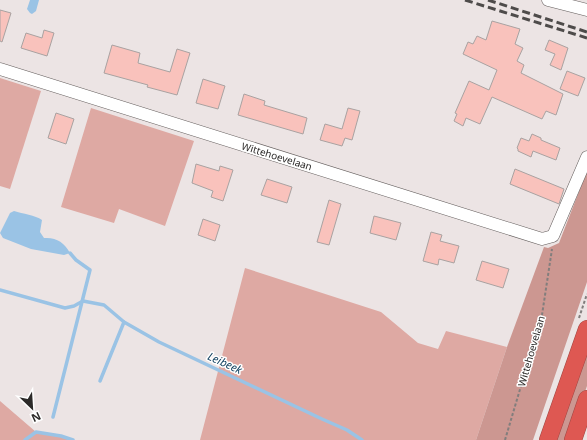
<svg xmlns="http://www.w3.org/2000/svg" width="587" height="440" viewBox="0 0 587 440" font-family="'Noto Sans',sans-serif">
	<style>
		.green { fill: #dea9a3 }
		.forest { fill: #cc9791 }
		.water { fill: #9ac3e5 }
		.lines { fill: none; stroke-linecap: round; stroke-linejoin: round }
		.stream { stroke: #9ac3e5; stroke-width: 3.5 }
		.building { fill: #f9c2bc; stroke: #a9a2a1 }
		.minor-casing { stroke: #645e5d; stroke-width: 13 }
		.highway-casing { stroke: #a04844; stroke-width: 18 }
		.path { stroke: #827e7d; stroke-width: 2; stroke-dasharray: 3 2; stroke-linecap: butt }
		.minor { stroke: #fff; stroke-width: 12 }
		.highway { stroke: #de5852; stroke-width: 17 }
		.rail { stroke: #4e4b4a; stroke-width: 3; stroke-dasharray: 8 4; stroke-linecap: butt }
		.labels { text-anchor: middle; stroke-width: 3; stroke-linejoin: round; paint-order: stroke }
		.street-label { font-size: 10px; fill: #2c2a29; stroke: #fff }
		.water-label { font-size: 11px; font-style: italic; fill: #0b3c5c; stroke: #fff }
	</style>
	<rect width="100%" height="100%" fill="#ece4e4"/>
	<!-- green -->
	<g class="green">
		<polygon points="0,78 41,91 10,189 0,186"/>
		<polygon points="91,108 194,141 165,226 119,209 114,223 61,207"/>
		<polygon points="245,268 381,312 418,343 438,349 446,331 507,347 476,440 200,440"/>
		<polygon points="0,401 36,432 61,436 73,440 0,440"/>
	</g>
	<!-- forest -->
	<g class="forest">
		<polygon points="587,171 587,282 533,440 476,440 507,347 544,247 548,248 559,243"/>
		<polygon points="587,349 587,386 568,440 556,440"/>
	</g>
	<!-- water -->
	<g class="water">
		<polygon points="30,0 39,0 36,11 32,14 30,13 27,9"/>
		<path d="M 14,211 C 23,214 35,215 42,220 L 40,232 L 44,238 C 56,237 64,242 70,253 L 64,255 L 31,249 L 3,238 L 0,233 L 10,213 Z"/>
	</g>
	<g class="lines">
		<!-- stream -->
		<g class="stream">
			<polyline points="0,290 65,308 74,306 83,301"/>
			<polyline points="83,301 104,305 124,322 159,342 322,419 347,430 362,440"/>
			<polyline points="100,381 124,322"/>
			<polyline points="53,417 90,270 76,260 70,253"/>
			<polyline points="25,440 36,432 61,436 73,440"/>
		</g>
	</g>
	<!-- building -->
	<g class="building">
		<polygon points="0,10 11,13 2,42 0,41"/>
		<polygon points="492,21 520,29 515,44 523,48 517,61 524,65 521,73 563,94 556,115 546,111 542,119 492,97 480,124 466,118 463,126 454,121 457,114 455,113 469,81 489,90 497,70 463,54 468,42 473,44 477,36 486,40"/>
		<polygon points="44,30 54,33 47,56 21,48 26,33 42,38"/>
		<polygon points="549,40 568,48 561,70 550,65 555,54 545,50"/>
		<polygon points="112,45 140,53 138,63 170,72 177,49 190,53 177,95 147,87 148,85 104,73"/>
		<polygon points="567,71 585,78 578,96 560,89"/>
		<polygon points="203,79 225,86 218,109 196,103"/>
		<polygon points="244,94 265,101 264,105 307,118 303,134 238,115"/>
		<polygon points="348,108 360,111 352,140 345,138 342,146 320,140 325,124 342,129"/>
		<polygon points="56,113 74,119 66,144 48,138"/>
		<polygon points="532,134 541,138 541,140 560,148 556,160 533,151 531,157 518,151 518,149 517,148 521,138 529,141"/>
		<polygon points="196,164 219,171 220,166 233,170 223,201 211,197 213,191 192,183"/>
		<polygon points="515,169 564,189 559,204 510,184"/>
		<polygon points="267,179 292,187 287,203 261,195"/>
		<polygon points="329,200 341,204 329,245 317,242"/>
		<polygon points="374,216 401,223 396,240 370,233"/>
		<polygon points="203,219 220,225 215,241 198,235"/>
		<polygon points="431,232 442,235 440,241 459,246 454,263 439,259 438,265 423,261"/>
		<polygon points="482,261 509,269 503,288 476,280"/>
	</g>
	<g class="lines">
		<defs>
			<g id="minor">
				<polyline points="548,0 587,10"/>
				<polyline points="0,69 542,239 553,236 587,157"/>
			</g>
			<g id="highway">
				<polyline points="548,440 587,329"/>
				<polyline points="573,440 587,399"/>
			</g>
		</defs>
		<!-- minor casing -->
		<use href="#minor" class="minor-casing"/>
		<!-- highway casing -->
		<use href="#highway" class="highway-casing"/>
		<!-- path -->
		<g class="path">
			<polyline points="579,318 587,294"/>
			<polyline points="505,440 542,315 552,249"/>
		</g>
		<!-- minor -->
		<use href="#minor" class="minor"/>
		<!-- highway -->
		<use href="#highway" class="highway"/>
		<!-- rail -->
		<g class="rail">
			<polyline points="465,0 587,38"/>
			<polyline points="488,0 587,32"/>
		</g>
	</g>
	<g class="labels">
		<!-- street labels -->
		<g class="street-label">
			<text transform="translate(277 156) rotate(17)" y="4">Wittehoevelaan</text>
			<text transform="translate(531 351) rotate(-74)" y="4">Wittehoevelaan</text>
		</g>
		<!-- water labels -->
		<g class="water-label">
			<text transform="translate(225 363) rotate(25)" y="4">Leibeek</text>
		</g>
	</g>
	<!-- north arrow -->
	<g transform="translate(32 408) rotate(155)" stroke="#ffffff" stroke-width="3" paint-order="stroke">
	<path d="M0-3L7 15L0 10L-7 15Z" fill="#2c2a29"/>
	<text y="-6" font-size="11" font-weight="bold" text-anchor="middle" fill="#2c2a29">N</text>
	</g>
</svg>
